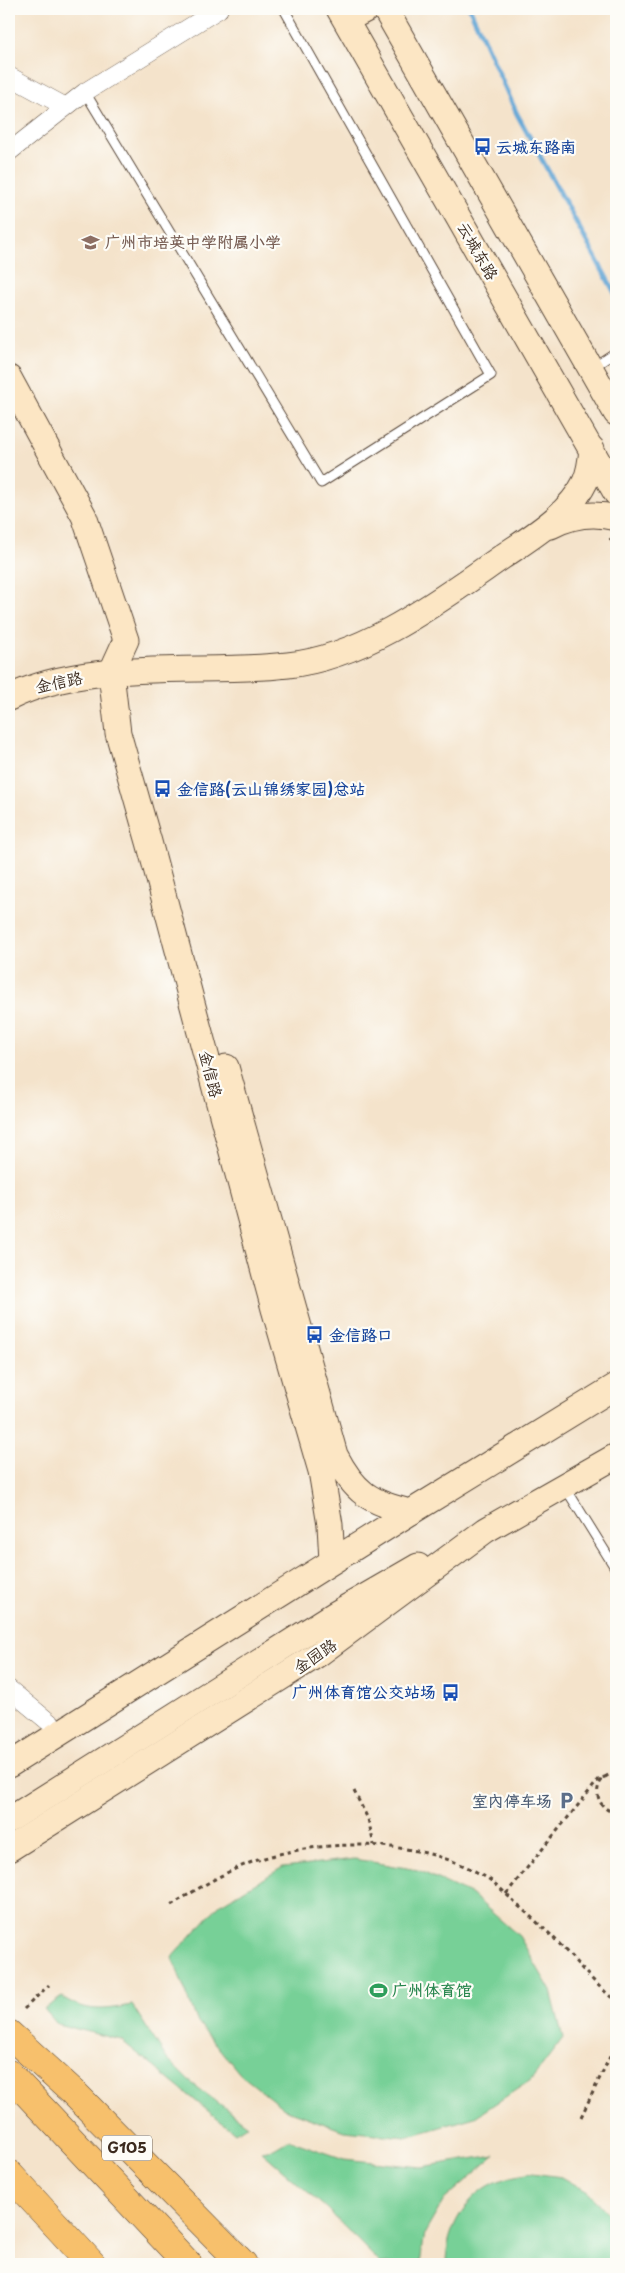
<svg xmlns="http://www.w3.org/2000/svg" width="625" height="2273" viewBox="0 0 625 2273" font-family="'Playpen Sans','LXGW WenKai TC',sans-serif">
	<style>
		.green { fill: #77d097; stroke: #597d5a }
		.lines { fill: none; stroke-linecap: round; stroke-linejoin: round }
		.stream { stroke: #5fa4d4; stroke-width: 5 }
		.lane-casing { stroke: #574638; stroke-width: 11 }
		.street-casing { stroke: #574638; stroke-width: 19 }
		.secondary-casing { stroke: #574638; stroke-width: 27 }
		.highway-casing { stroke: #574638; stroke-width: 29 }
		.path { stroke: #574638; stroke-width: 3; stroke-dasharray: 4 4; stroke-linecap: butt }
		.lane { stroke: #fff; stroke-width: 9 }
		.street { stroke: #fff; stroke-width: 18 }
		.secondary { stroke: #fce6c4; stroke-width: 25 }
		.highway { stroke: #f7c06c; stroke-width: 28 }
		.labels { text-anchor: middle; stroke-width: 4.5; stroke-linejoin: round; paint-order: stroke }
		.shield { fill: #fdfcf7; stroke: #75695f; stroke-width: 1 }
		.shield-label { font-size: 15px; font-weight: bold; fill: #3b2a1e }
		.transit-label { font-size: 16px; font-weight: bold; fill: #164399; stroke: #fdfcf7; text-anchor: start }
		.education-label { font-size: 16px; font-weight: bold; fill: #785e54; stroke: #fdfcf7; text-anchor: start }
		.street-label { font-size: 16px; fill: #3b2a1e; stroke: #fdfcf7 }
		.service-label { font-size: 16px; font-weight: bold; fill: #4e5e75; stroke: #fdfcf7; text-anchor: end }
		.leisure-label { font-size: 16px; font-weight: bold; fill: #27864d; stroke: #fdfcf7; text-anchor: start }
	</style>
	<rect width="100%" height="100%" fill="#fdfcf7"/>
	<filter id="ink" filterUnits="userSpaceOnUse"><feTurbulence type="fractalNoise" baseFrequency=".02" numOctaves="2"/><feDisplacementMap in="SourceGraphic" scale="10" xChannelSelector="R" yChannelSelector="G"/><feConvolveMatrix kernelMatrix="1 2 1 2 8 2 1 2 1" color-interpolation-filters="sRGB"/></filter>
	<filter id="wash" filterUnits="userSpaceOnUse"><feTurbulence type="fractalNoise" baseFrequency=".0096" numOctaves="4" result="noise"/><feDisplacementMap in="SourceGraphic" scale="20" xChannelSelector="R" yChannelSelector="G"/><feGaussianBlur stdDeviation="1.12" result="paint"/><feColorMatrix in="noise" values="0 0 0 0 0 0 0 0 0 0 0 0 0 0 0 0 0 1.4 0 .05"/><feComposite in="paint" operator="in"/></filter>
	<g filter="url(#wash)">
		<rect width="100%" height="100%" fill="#f4e3cb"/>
		<!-- green -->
		<g class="green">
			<polygon points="355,1859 418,1870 472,1895 519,1936 551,1991 563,2038 531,2080 475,2117 406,2137 344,2131 284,2109 240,2074 198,2023 172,1957 219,1905 283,1867"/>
			<path d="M 62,1997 C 88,2013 103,2010 132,2005 L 167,2059 L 189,2081 L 248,2125 L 235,2133 L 121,2040 L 57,2024 L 44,2009 Z"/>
			<polygon points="289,2140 344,2159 421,2167 495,2155 444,2200 425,2233 420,2264 381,2264 326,2208 261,2151 274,2149"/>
			<path d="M 532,2173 L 562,2177 L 588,2192 L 608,2213 L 616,2231 L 616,2264 L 446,2264 C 446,2228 467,2193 501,2180 C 510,2176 522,2175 532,2173 Z"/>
		</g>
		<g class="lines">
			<!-- stream -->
			<polyline class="stream" points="470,9 517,114 616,295"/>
		</g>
	</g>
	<g filter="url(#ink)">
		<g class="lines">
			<defs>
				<g id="lane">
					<polyline points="85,92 321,483 491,375 284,9"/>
					<polyline points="593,367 616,352"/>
					<polyline points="603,389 616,381"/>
					<polyline points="565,1487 616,1569"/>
				</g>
				<g id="street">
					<polyline points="9,76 64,106"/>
					<polyline points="9,152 85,92 219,9"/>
					<polyline points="9,1689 61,1732"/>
				</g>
				<g id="secondary">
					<polyline points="339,9 616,493"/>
					<polyline points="385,9 616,413"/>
					<polyline points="346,20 367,9"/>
					<polyline points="9,378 84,516 126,640 111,673"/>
					<path d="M 551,526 C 572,515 593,512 616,518"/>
					<polyline points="111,673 118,733 149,842 274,1309 321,1471 330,1525 332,1561"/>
					<path d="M 9,698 C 85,658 204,675 288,665 C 365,657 440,600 502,557 C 531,537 569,515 585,482 C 590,471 591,460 592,449"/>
					<path d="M 226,1067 L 335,1455 C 354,1492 370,1503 411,1512"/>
					<polyline points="9,1765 411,1512 616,1386"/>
					<polyline points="9,1820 335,1614 418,1566"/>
					<polyline points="9,1849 320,1653 486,1530 616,1456"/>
				</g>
				<g id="highway">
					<polyline points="9,2034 74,2093 243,2264"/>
					<polyline points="9,2074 188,2264"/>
					<polyline points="9,2174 92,2264"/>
				</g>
			</defs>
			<!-- lane casing -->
			<use href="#lane" class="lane-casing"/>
			<!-- street casing -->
			<use href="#street" class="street-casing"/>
			<!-- secondary casing -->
			<use href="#secondary" class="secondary-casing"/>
			<!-- highway casing -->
			<use href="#highway" class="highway-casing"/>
			<!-- path -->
			<g class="path">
				<polyline points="610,538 616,548"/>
				<path d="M 616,1773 C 591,1776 592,1808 616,1813"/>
				<polyline points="354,1791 368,1819 374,1845"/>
				<polyline points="506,1894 600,1778 605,1777"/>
				<path d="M 171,1905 C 198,1889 225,1871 255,1861 C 325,1837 423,1838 487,1878 C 497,1884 507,1895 515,1903 C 528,1914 540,1925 552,1936 C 573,1958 592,1982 616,2001"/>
				<polyline points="24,2009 49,1985"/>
				<polyline points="581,2117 616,2044"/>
			</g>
			<!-- lane -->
			<use href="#lane" class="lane"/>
			<!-- street -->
			<use href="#street" class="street"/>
			<!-- secondary -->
			<use href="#secondary" class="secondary"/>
			<!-- highway -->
			<use href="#highway" class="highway"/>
		</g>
	</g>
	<!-- icons -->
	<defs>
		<symbol id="bus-bare" viewBox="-9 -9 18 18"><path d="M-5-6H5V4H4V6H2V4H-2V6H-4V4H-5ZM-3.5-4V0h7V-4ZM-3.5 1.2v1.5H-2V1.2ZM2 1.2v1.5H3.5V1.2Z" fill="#1a4fb4" stroke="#fdfcf7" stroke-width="2.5" paint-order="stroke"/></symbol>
		<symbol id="school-bare" viewBox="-9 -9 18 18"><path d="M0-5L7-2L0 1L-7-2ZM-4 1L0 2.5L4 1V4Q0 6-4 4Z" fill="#8d6e63" stroke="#fdfcf7" stroke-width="2.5" paint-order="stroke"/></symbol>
		<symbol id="parking-bare" viewBox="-9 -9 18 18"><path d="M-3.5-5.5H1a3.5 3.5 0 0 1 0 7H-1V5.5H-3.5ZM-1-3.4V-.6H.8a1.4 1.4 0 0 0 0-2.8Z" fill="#5c6f8a" stroke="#fdfcf7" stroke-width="2.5" paint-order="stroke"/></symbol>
		<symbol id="stadium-bare" viewBox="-9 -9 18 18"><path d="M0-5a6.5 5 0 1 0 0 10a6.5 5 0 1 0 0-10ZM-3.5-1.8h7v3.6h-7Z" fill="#2e9e5b" stroke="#fdfcf7" stroke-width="2.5" paint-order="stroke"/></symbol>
	</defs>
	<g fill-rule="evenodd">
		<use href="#bus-bare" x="470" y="134" width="25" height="25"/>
		<use href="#school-bare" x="78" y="230" width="25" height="25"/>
		<use href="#bus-bare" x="150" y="776" width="25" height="25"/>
		<use href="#bus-bare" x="302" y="1322" width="25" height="25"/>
		<use href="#bus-bare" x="438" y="1680" width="25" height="25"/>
		<use href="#parking-bare" x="554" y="1788" width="25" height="25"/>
		<use href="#stadium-bare" x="366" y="1978" width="25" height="25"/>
	</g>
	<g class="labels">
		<!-- shield labels -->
		<rect class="shield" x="102" y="2135.5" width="50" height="25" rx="4"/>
		<g class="shield-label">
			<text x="127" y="2153">G105</text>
		</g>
		<!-- transit labels -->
		<g class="transit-label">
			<text x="496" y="153">云城东路南</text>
			<text x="177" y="795">金信路(云山锦绣家园)总站</text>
			<text x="329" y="1341">金信路口</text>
			<text x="436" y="1698" text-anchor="end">广州体育馆公交站场</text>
		</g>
		<!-- education labels -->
		<g class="education-label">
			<text x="105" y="248">广州市培英中学附属小学</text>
		</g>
		<!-- street labels -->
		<g class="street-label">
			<text transform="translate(478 251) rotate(60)" y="6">云城东路</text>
			<text transform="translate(59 682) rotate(-12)" y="6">金信路</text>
			<text transform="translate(211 1074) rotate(76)" y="6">金信路</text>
			<text transform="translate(315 1656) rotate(-34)" y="6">金园路</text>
		</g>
		<!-- service labels -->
		<g class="service-label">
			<text x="552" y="1807">室内停车场</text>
		</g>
		<!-- leisure labels -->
		<g class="leisure-label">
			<text x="392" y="1996">广州体育馆</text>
		</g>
	</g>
	<!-- margin -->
	<rect width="625" height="2273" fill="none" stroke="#fdfcf7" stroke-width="30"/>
</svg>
